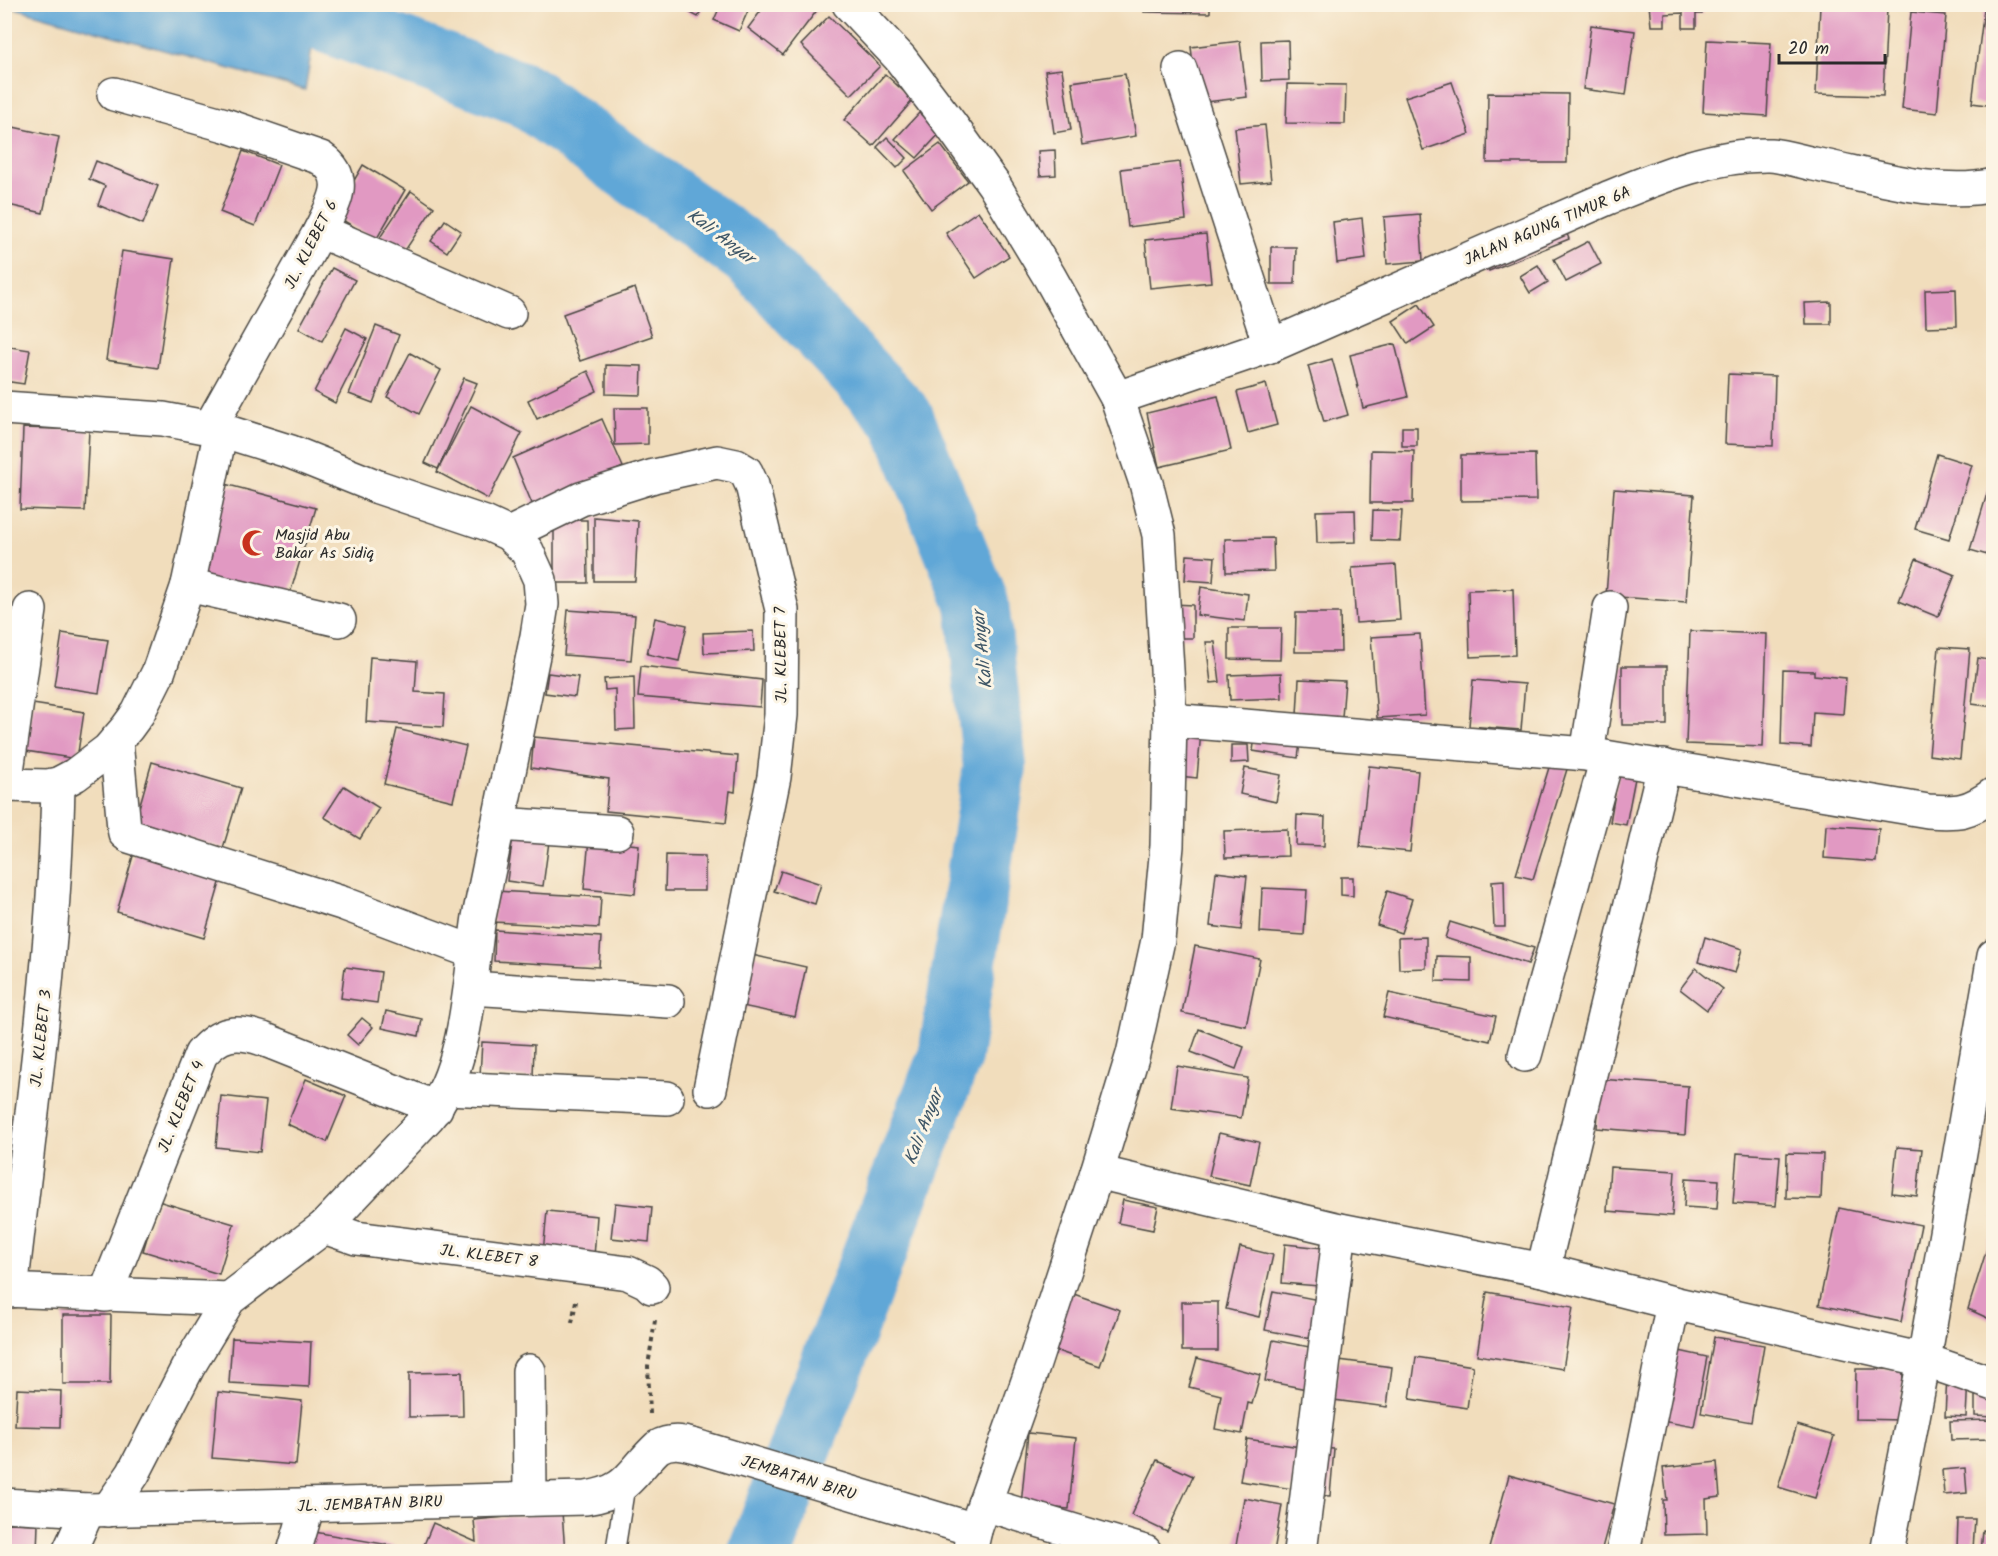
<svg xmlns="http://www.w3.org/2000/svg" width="1998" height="1556" viewBox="0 0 1998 1556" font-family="Kalam,sans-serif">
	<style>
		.water { fill: #60a7d7; stroke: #466981; stroke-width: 1.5 }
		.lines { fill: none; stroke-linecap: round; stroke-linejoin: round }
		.river { stroke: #60a7d7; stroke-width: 64 }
		.building { fill: #e199c2 }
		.service-casing { stroke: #494641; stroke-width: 21 }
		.minor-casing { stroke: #494641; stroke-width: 36 }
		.tertiary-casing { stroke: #494641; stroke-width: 36 }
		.path { stroke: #494641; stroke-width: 4; stroke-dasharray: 4.5 4.5; stroke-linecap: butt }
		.service { stroke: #fff; stroke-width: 18 }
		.minor { stroke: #fff; stroke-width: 33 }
		.tertiary { stroke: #fff; stroke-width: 33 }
		.labels { text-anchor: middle; stroke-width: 6; stroke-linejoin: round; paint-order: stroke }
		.street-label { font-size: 16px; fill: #2b2b2b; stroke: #fcf5e5 }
		.poi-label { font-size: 16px; fill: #2b2b2b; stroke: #fcf5e5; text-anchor: start }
		.water-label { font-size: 18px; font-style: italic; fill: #3e5667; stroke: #fcf5e5 }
	</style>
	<rect width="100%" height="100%" fill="#fcf5e5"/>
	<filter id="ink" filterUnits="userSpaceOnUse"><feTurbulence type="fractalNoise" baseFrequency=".0167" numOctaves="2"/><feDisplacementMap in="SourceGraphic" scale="12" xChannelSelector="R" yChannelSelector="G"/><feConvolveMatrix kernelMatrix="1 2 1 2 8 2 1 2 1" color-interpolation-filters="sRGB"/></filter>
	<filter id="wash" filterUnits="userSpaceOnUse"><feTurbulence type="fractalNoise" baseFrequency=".008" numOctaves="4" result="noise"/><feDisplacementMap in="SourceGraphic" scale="24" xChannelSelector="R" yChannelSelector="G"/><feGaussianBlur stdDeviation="1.35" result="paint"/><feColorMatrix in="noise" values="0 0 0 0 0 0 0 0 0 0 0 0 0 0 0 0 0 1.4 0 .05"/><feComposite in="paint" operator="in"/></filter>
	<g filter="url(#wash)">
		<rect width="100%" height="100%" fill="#f1ddbc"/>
		<!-- water -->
		<polygon class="water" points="4,5 5,4 319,5 305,90"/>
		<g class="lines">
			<!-- river -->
			<polyline class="river" points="273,4 288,7 525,95 752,257 902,418 977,603 995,767 950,1056 760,1552"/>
		</g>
		<g id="blocks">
			<!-- building -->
			<g class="building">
				<polygon points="674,4 704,4 698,17"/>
				<polygon points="721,4 751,4 739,31 714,20"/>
				<polygon points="766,4 813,4 818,9 783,55 748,28"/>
				<polygon points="1144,4 1210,4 1210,13 1144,12"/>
				<polygon points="1649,4 1702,4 1702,14 1696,14 1696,28 1683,28 1683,13 1665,14 1665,26 1651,26"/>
				<polygon points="1820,5 1887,8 1883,96 1816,94"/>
				<polygon points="1984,9 1994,10 1994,106 1972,103"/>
				<polygon points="1911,12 1946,15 1937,113 1902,109"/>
				<polygon points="829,16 880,66 851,95 801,45"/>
				<polygon points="1591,25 1635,31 1626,95 1583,89"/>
				<polygon points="1288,40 1289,80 1262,81 1261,41"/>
				<polygon points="1707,40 1771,43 1767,116 1703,112"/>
				<polygon points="1240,41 1247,97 1198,103 1191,47"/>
				<polygon points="1062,69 1071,130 1054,133 1045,71"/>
				<polygon points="885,74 913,100 873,146 844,120"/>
				<polygon points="1125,74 1136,136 1082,145 1072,82"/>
				<polygon points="1452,82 1470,134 1423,150 1405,97"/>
				<polygon points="1287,84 1346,85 1345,124 1286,123"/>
				<polygon points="1488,93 1568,94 1567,163 1487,163"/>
				<polygon points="919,113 941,132 917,158 895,139"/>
				<polygon points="4,125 59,137 43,213 4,204"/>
				<polygon points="1265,125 1271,181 1241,184 1235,128"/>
				<polygon points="887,137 907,158 897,168 877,147"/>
				<polygon points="940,144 968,181 931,209 904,171"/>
				<polygon points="1055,150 1056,175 1040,176 1038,151"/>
				<polygon points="243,151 279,165 255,226 220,212"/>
				<polygon points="96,161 158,186 143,224 98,205 105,186 89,179"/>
				<polygon points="1180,162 1186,220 1128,227 1121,169"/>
				<polygon points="363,165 405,190 376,240 334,215"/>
				<polygon points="411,191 434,207 400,258 377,242"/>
				<polygon points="978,211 1009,256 976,278 946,233"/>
				<polygon points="1420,214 1423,261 1387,264 1384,217"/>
				<polygon points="1362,218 1366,259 1337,263 1333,222"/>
				<polygon points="445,220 461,231 447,252 431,241"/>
				<polygon points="1564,226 1569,239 1489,271 1484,257"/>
				<polygon points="1206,234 1211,282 1150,288 1145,240"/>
				<polygon points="1589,241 1601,264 1566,282 1554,259"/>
				<polygon points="1271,247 1296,247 1295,284 1271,284"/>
				<polygon points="122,251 174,259 158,368 106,360"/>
				<polygon points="1538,265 1548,282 1530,293 1520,276"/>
				<polygon points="332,268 355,280 322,341 299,328"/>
				<polygon points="635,288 652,336 580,361 563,314"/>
				<polygon points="1956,289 1957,326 1926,327 1925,290"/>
				<polygon points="1831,302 1831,324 1806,324 1805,303"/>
				<polygon points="1419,304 1434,327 1408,344 1393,321"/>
				<polygon points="376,326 399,335 373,403 349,394"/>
				<polygon points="346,328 367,339 335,403 314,392"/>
				<polygon points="1395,344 1408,397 1363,408 1350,355"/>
				<polygon points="4,346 30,350 24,384 4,381"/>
				<polygon points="410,353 441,370 419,414 387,397"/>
				<polygon points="1332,359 1348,415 1324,422 1308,366"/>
				<polygon points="606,365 642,366 641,395 606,394"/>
				<polygon points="588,371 597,391 537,419 528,400"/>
				<polygon points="1728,374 1775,376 1773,446 1725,444"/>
				<polygon points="464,378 477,383 438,469 425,463"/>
				<polygon points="1266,384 1277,425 1248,433 1237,392"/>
				<polygon points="1218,396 1231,450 1159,467 1147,413"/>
				<polygon points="471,406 522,433 488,499 437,472"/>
				<polygon points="614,408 648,408 648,444 615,445"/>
				<polygon points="602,419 623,467 533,506 513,458"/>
				<rect x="1402" y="427" width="15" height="19"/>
				<polygon points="23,428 89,430 85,511 20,509"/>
				<polygon points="1371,450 1414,451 1413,503 1370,503"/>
				<polygon points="1535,454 1536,500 1461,501 1461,455"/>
				<polygon points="1937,454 1972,465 1949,539 1915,529"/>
				<polygon points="1993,474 1994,474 1994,557 1970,550"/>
				<polygon points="217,482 316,508 289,597 196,578"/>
				<polygon points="1614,489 1694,495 1686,602 1606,596"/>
				<polygon points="1355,510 1356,542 1317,543 1316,511"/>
				<polygon points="1373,510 1402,511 1400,541 1372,540"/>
				<polygon points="594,517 638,521 635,581 594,581"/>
				<polygon points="554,520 587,520 588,583 554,583"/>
				<polygon points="1273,538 1274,571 1226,572 1225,539"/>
				<polygon points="1187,555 1215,557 1213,582 1185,580"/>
				<polygon points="1916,559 1955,575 1938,617 1899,601"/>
				<polygon points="1396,565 1400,620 1356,623 1352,568"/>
				<polygon points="1201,587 1248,594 1245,621 1197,615"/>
				<polygon points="1513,589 1515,655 1470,657 1468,590"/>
				<polygon points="1172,604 1193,605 1193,638 1172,638"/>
				<polygon points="568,610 635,615 631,660 564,655"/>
				<polygon points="1296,613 1340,613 1341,652 1295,652"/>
				<polygon points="655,618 687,625 679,661 647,654"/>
				<polygon points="1229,628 1281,628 1280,660 1229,659"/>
				<polygon points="753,631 754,651 704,653 703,633"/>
				<polygon points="1690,631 1767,634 1763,747 1686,744"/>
				<polygon points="62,633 108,640 99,693 54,686"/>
				<polygon points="1420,634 1425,715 1377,718 1371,637"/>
				<polygon points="1206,642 1215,642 1220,682 1211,683"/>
				<polygon points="1939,647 1970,649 1960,759 1929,755"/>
				<polygon points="370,657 417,661 415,692 445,694 443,727 366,722"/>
				<polygon points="1978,658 1994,661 1994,707 1972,704"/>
				<polygon points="641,666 762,680 760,707 638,697"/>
				<rect x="1622" y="666" width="45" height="59"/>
				<polygon points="1783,670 1814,671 1814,675 1846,678 1843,714 1813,712 1811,747 1781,745"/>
				<polygon points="548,673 578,677 575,697 545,693"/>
				<polygon points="1281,673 1282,698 1230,700 1229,675"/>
				<polygon points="634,677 635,729 616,730 615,689 605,690 604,679"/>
				<polygon points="1299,679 1345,681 1342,717 1297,715"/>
				<polygon points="1473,680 1525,684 1521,730 1469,726"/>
				<polygon points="33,704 84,712 77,759 26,751"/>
				<polygon points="397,729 466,746 453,801 384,784"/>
				<polygon points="1183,730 1201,731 1197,778 1179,776"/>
				<polygon points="1256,730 1301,736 1298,758 1253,751"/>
				<polygon points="534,737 738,756 735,792 730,791 726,823 606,811 609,779 531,768"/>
				<polygon points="1231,745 1248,745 1249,762 1231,763"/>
				<polygon points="1551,761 1568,766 1533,879 1516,875"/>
				<polygon points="152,762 241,788 223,848 135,822"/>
				<polygon points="1369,766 1418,771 1410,852 1360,847"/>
				<polygon points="1245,768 1281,775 1276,802 1240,794"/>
				<polygon points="1619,770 1636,773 1626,825 1610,822"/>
				<polygon points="344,786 379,808 360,839 324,817"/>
				<polygon points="1297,815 1325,817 1324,846 1296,845"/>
				<polygon points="1826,825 1879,829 1876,862 1824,858"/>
				<polygon points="514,828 550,834 543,886 507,881"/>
				<polygon points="1287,829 1288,856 1225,858 1224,831"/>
				<polygon points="589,840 639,845 635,894 584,889"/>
				<polygon points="135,849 222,876 204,938 117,912"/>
				<polygon points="666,855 705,856 705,891 665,891"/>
				<polygon points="781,871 821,884 815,904 774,891"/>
				<polygon points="1216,872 1247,876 1241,930 1210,926"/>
				<polygon points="1341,877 1353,877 1353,896 1341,895"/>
				<polygon points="1504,880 1505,927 1494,927 1492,881"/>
				<polygon points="1262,888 1307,890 1304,935 1260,932"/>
				<polygon points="495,891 601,897 599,928 493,922"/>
				<polygon points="1387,891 1412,899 1401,933 1377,925"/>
				<polygon points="1450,922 1534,948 1528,964 1445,938"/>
				<polygon points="495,930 601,937 599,967 494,961"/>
				<polygon points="1426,937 1426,968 1399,969 1398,938"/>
				<polygon points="1705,937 1742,949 1735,973 1698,962"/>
				<polygon points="1195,946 1260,959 1246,1026 1182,1013"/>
				<polygon points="752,955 806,967 795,1017 742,1006"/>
				<polygon points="1437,956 1471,957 1471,982 1436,981"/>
				<polygon points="345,967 381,972 377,1003 341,998"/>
				<polygon points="1696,968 1723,989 1707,1010 1680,989"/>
				<polygon points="1389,993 1496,1016 1490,1041 1383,1017"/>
				<polygon points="386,1011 422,1019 419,1036 382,1028"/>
				<polygon points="362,1018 373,1027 358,1045 347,1035"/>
				<polygon points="1199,1029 1244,1047 1236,1069 1191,1052"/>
				<polygon points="482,1042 534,1045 533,1078 480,1075"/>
				<polygon points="1177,1066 1248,1078 1241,1118 1171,1108"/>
				<polygon points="306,1079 346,1096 327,1142 287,1124"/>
				<polygon points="1600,1079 1688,1086 1685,1135 1597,1128"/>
				<polygon points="221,1096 266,1101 260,1152 216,1147"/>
				<polygon points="1219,1133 1259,1142 1250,1185 1209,1176"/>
				<polygon points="1897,1147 1922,1149 1917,1196 1892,1193"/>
				<polygon points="1737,1153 1780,1156 1776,1206 1733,1203"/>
				<polygon points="1787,1153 1823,1154 1821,1199 1786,1198"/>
				<polygon points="1610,1167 1675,1171 1672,1216 1607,1211"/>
				<polygon points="1686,1178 1719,1180 1717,1209 1684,1207"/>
				<polygon points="1123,1200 1158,1207 1153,1230 1118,1223"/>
				<polygon points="158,1201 234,1224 219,1274 143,1251"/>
				<polygon points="615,1203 652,1207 649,1242 611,1238"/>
				<polygon points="1839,1208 1921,1225 1901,1322 1819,1305"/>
				<polygon points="547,1211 597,1216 594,1257 543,1253"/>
				<polygon points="1990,1239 1994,1241 1994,1321 1968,1309"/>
				<polygon points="1285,1244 1323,1248 1319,1286 1282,1283"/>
				<polygon points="1240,1247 1273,1255 1259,1317 1226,1309"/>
				<polygon points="1065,1291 1120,1310 1100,1366 1046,1347"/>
				<polygon points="1273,1291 1319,1300 1312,1339 1265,1330"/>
				<polygon points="1487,1292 1573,1307 1563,1369 1477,1355"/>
				<rect x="1182" y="1302" width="36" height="49"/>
				<polygon points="63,1315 111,1315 110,1384 63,1384"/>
				<polygon points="1714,1337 1764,1345 1751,1422 1701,1413"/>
				<polygon points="232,1338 311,1342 309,1387 229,1383"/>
				<polygon points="1273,1340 1315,1348 1307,1389 1265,1381"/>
				<polygon points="1670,1349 1707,1357 1694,1427 1656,1420"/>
				<polygon points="1416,1357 1473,1366 1467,1408 1410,1399"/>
				<polygon points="1197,1358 1260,1375 1252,1404 1248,1403 1242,1434 1215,1429 1221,1395 1189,1387"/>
				<polygon points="1339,1360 1392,1367 1387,1407 1334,1400"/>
				<polygon points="1856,1369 1903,1369 1902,1420 1855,1419"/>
				<polygon points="462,1372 463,1416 409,1417 409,1373"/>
				<polygon points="1947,1376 1968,1377 1966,1417 1945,1416"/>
				<polygon points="1975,1386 1994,1388 1994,1417 1975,1416"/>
				<polygon points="17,1389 61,1391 60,1427 15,1426"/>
				<polygon points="218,1392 302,1401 296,1465 212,1458"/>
				<polygon points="1992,1420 1993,1439 1951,1440 1950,1421"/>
				<polygon points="1797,1425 1834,1436 1815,1498 1778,1487"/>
				<polygon points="1028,1433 1076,1438 1069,1509 1021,1505"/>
				<polygon points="1247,1439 1300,1447 1293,1489 1240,1481"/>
				<polygon points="1314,1448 1334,1449 1330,1496 1311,1495"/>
				<polygon points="1157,1460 1193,1476 1167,1532 1131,1515"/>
				<polygon points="1717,1462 1720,1497 1706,1499 1707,1534 1664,1535 1663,1500 1667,1500 1663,1468"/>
				<polygon points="1965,1468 1967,1493 1944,1495 1942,1470"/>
				<polygon points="1509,1475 1614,1504 1601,1552 1488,1552"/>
				<polygon points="1244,1498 1282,1505 1274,1552 1235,1552"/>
				<polygon points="562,1512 565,1552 421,1552 433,1523 476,1542 474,1520"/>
				<polygon points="1958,1519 1975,1519 1973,1549 1957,1549"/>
				<polygon points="6,1523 38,1524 37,1552 5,1552"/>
				<polygon points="1983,1530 1994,1531 1994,1552 1981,1552"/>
				<polygon points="309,1531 395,1546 394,1552 306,1552"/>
			</g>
		</g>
	</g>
	<g filter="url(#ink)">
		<use href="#blocks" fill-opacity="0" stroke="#494641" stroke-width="1.5"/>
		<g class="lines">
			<defs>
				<polyline id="service" points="615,1552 626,1483"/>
				<g id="minor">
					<polyline points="1180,69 1270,346"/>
					<path d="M 114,94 L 225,125 L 321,158 C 351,179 333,204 320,231 L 210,427"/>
					<polyline points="320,231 509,313"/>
					<path d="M 4,408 L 163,419 L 221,430 L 291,452 L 378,487 L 485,523 L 509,534 L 527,551 L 540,580 L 542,604 L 537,636 L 479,917 C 470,977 468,1069 428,1117 L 324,1227 L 229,1299 L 188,1367 L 133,1474 L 108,1510"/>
					<polyline points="509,534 581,499 654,476 717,462 736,466 746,472 752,485 782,610 781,715 774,777 710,1089"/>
					<polyline points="188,585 339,620"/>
					<path d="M 1170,720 L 1587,754 L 1928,811 C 1958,813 1968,813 1994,794"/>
					<polyline points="116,741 124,828 125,833 129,836 342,903 473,952"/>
					<polyline points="1587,754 1610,608"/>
					<polyline points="4,785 48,786 58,784 75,775 108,750 127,728 138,713 158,673 188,585 221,430"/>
					<polyline points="5,785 30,610"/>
					<polyline points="499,824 617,832"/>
					<polyline points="471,988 668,1001"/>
					<polyline points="1525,1055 1607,758"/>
					<polyline points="446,1088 667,1098"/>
					<polyline points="1097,1172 1340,1230 1543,1270 1673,1303 1924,1360 1994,1384"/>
					<polyline points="324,1227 356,1238 628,1273 647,1282 652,1287"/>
					<polyline points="1543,1270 1664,766"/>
					<polyline points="4,1290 229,1299"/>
					<path d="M 11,1291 C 30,1122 55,953 58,784"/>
					<path d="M 105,1295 L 201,1054 C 220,1032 236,1030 263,1039 L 436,1108"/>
					<polyline points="529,1371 530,1499"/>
					<polyline points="984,1504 1145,1552"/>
					<path d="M 4,1505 L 88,1510 L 130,1509 L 586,1498 C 629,1492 630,1473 658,1447 C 674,1438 689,1444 705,1449 L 975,1530"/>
					<polyline points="69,1552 88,1510"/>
					<polyline points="294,1552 308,1505"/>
					<polyline points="1300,1552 1340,1230"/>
					<polyline points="1623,1552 1673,1303"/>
					<polyline points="1887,1552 1924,1360 1994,956"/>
				</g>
				<g id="tertiary">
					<polyline points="849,4 900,58 951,125 994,185 1049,276 1117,398 1146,483 1159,535 1170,720 1167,846 1158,940 1133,1054 1097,1172 1033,1367 975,1530 970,1552"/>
					<path d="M 1117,398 L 1270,346 L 1608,198 C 1659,177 1713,154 1770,155 C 1784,156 1800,161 1814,164 C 1870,175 1938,198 1994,185"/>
				</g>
			</defs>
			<!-- service casing -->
			<use href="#service" class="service-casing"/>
			<!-- minor casing -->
			<use href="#minor" class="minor-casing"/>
			<!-- tertiary casing -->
			<use href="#tertiary" class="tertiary-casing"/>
			<!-- path -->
			<g class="path">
				<polyline points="572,1323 576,1301"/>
				<polyline points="650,1414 648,1366 655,1320"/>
			</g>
			<!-- service -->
			<use href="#service" class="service"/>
			<!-- minor -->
			<use href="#minor" class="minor"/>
			<!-- tertiary -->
			<use href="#tertiary" class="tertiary"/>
		</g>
	</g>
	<!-- icons -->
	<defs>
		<symbol id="mosque-bare" viewBox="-9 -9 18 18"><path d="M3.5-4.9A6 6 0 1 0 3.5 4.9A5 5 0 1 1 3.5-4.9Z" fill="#c8321e" stroke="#fcf5e5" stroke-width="2.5" paint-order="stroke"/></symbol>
	</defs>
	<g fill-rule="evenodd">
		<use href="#mosque-bare" x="236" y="524" width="38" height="38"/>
	</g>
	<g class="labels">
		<!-- street labels -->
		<g class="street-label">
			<text transform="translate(1547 225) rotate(-23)" y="6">JALAN AGUNG TIMUR 6A</text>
			<text transform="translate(310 244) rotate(-63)" y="6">JL. KLEBET 6</text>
			<text transform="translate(780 655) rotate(-91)" y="6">JL. KLEBET 7</text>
			<text transform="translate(40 1038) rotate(-84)" y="6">JL. KLEBET 3</text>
			<text transform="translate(180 1106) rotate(-68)" y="6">JL. KLEBET 4</text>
			<text transform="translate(489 1255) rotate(7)" y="6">JL. KLEBET 8</text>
			<text transform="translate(799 1477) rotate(17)" y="6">JEMBATAN BIRU</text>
			<text transform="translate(370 1503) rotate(-2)" y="6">JL. JEMBATAN BIRU</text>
		</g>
		<!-- poi labels -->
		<g class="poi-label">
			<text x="275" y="540">Masjid Abu<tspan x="275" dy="18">Bakar As Sidiq</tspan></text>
		</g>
		<!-- water labels -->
		<g class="water-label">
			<text transform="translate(721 236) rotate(37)" y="6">Kali Anyar</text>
			<text transform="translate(982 650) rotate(-96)" y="6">Kali Anyar</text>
			<text transform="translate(923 1127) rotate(-69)" y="6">Kali Anyar</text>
		</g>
	</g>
	<!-- margin -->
	<rect width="1998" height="1556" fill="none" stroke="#fcf5e5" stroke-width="24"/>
	<!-- scale -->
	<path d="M1779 54v9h106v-9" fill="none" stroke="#2b2b2b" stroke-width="3"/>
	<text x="1788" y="54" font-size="18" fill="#2b2b2b" stroke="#fcf5e5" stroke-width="4.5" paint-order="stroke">20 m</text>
</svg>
